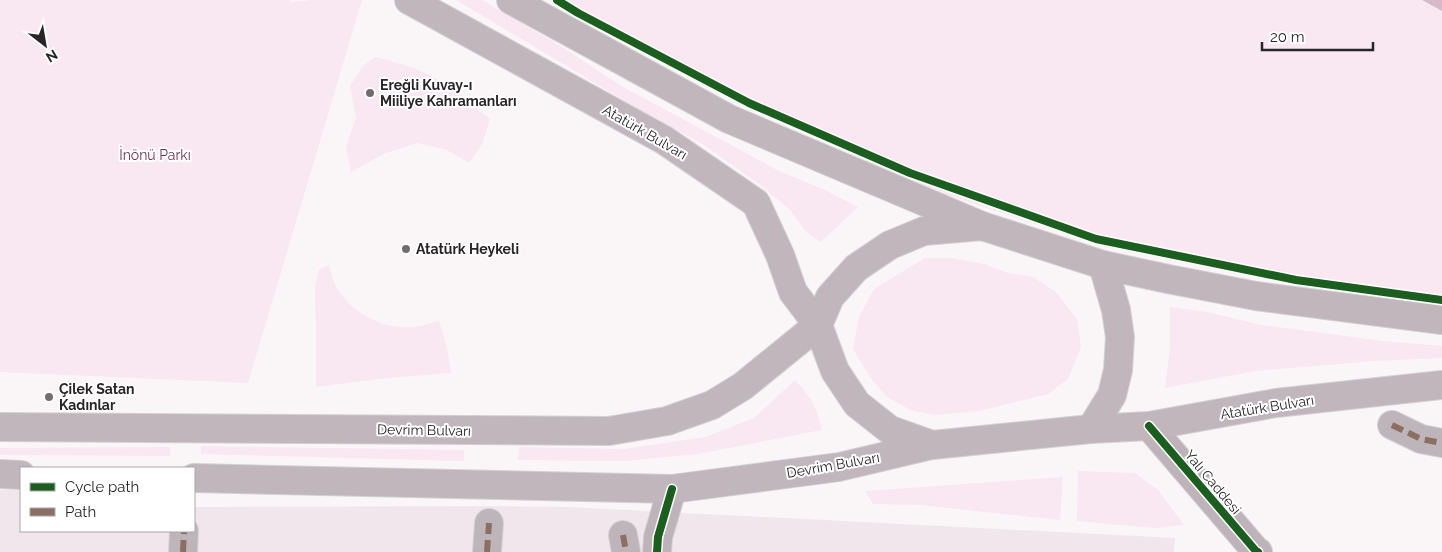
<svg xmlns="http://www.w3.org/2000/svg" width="1442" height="552" viewBox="0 0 1442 552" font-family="Raleway,sans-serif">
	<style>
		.built { fill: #f0e6ec }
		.green { fill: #f9e7f2 }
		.water { fill: #d6b9ca }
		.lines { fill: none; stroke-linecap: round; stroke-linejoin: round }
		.street-casing { stroke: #d4d1d2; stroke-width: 30 }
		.secondary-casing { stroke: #d4d1d2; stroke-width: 30 }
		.primary-casing { stroke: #d4d1d2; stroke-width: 30 }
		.street { stroke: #beb5ba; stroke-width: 28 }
		.secondary { stroke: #beb3b9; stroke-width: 28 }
		.primary { stroke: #c0b6bc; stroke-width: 28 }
		.quiet { stroke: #8d6e63; stroke-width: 6; stroke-dasharray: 12 6; stroke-linecap: butt }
		.cycleway-casing { stroke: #fff; stroke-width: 11 }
		.cycleway { stroke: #1b5e20; stroke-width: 8 }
		.poi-dot { fill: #726e70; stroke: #fff; stroke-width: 2 }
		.labels { text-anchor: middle; stroke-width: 4; stroke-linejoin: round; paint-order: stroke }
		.poi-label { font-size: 14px; font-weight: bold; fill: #292527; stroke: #fff; text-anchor: start }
		.street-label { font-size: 14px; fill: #292527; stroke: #fff }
		.park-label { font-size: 14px; fill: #693557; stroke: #fff }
	</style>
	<rect width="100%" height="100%" fill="#faf6f8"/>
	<!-- built -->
	<polygon class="built" points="0,490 21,490 21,531 194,531 194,507 490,506 569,507 1175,538 1174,552 0,552"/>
	<!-- green -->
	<g class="green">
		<polygon points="0,0 288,0 292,2 311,0 362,0 248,383 0,372"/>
		<polygon points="456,0 482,0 562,47 623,87 781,172 823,189 858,207 821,242 806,232 790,210 759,184 701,143 645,113"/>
		<polygon points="550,0 1422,0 1442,11 1442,306 1307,288 1106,247 926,188 716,92"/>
		<path d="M 375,57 C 391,61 408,65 423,72 C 448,83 469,102 490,119 L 482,144 L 469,163 L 447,150 L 417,143 L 383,154 L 351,172 L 346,147 L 356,118 L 350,86 L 363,66 Z"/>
		<polygon points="925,258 951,258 984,264 1008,273 1033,277 1056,292 1077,319 1081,347 1068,379 1048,394 979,411 935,415 910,410 886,396 870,377 853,349 859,317 874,289"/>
		<path d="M 329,265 C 332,275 334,286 341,294 C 357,316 385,329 412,327 C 421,327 430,323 439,321 L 447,348 L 451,373 L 387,378 L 316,387 L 316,321 L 315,305 L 315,287 L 319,269 Z"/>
		<polygon points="1170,307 1207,312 1262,325 1383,341 1442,346 1442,358 1373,361 1255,371 1165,388 1170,347"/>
		<path d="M 795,380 C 812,399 816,406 822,430 L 698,454 L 624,461 L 518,460 L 519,447 L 625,449 L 705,437 L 754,418 Z"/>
		<polygon points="201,446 464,450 464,461 201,454"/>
		<polygon points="170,447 170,456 0,455 0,448"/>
		<polygon points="1078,471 1135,473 1158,490 1184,525 1155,528 1077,521"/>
		<polygon points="1063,477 1060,520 920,505 873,504 865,491"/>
	</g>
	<!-- water -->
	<polygon class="water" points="1422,0 1442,0 1442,11"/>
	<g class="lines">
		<defs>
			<g id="street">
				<polyline points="1392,425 1421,439 1442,443"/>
				<polyline points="623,535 626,552"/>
				<polyline points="183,552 184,531"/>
				<polyline points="487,552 489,523"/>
			</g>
			<g id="secondary">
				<polyline points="1149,426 1256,551 1258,552"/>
				<polyline points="657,552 658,537 672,489"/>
			</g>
			<g id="primary">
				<polyline points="409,0 664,140 756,203 780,255 793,292 818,325 835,371 857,404 890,430 932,445 1091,429 1149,426 1276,403 1442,385"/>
				<polyline points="511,0 729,119 982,226 1103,265 1168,279 1256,296 1442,320"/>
				<polyline points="0,427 609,431 667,421 712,405 743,386 818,325 830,297 856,268 890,245 924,231 982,226"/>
				<polyline points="1091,429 1112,395 1118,370 1120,337 1116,310 1103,265"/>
				<polyline points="0,474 21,475"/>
				<polyline points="194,478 672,489 839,467 932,445"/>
			</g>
		</defs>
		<!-- street casing -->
		<use href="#street" class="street-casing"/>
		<!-- secondary casing -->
		<use href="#secondary" class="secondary-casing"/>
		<!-- primary casing -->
		<use href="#primary" class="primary-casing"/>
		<!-- street -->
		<use href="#street" class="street"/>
		<!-- secondary -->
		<use href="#secondary" class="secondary"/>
		<!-- primary -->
		<use href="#primary" class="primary"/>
		<!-- quiet -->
		<g class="quiet">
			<polyline points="1392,425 1421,439 1442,443"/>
			<polyline points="623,535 626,552"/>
			<polyline points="183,552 184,531"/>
			<polyline points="487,552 489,523"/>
		</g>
		<defs>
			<g id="cycleway">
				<polyline points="557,0 578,13 749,103 910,173 1096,239 1296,280 1442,300"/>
				<polyline points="1149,426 1256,551 1258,552"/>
				<polyline points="657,552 658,537 672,489"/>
			</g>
		</defs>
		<!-- cycleway casing -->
		<use href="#cycleway" class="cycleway-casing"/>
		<!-- cycleway -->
		<use href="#cycleway" class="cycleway"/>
	</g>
	<!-- markers -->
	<g class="poi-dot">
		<circle cx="370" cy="93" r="5"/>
		<circle cx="406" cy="249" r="5"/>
		<circle cx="49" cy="397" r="5"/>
	</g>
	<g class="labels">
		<!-- poi labels -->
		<g class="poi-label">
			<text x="380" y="90">Ereğli Kuvay-ı<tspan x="380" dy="16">Miiliye Kahramanları</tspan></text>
			<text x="416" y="254">Atatürk Heykeli</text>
			<text x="59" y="394">Çilek Satan<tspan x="59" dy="16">Kadınlar</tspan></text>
		</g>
		<!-- street labels -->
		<g class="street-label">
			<text transform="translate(645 132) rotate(30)" y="5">Atatürk Bulvarı</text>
			<text transform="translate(1267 407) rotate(-9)" y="5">Atatürk Bulvarı</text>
			<text transform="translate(424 430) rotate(1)" y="5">Devrim Bulvarı</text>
			<text transform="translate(833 465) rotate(-10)" y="5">Devrim Bulvarı</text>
			<text transform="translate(1213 482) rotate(50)" y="5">Yalı Caddesi</text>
		</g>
		<!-- park labels -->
		<g class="park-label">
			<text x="155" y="160">İnönü Parkı</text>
		</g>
	</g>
	<!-- legend -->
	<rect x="20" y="467" width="175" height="65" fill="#ffffff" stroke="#a9a8a9"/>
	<rect x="30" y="483" width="25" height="8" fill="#1b5e20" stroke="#a9a8a9"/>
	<text x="65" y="492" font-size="15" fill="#292527">Cycle path</text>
	<rect x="30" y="508" width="25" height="8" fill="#8d6e63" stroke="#a9a8a9"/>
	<text x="65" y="517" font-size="15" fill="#292527">Path</text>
	<!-- north arrow -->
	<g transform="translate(45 45) rotate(149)" stroke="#ffffff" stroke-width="4" paint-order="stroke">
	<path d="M0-4L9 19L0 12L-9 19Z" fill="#292527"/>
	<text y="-8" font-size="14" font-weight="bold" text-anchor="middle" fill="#292527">N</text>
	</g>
	<!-- scale -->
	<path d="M1262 42v8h111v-8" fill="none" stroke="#292527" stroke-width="2.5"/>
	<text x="1270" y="42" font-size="15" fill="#292527" stroke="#ffffff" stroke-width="4" paint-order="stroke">20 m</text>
</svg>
